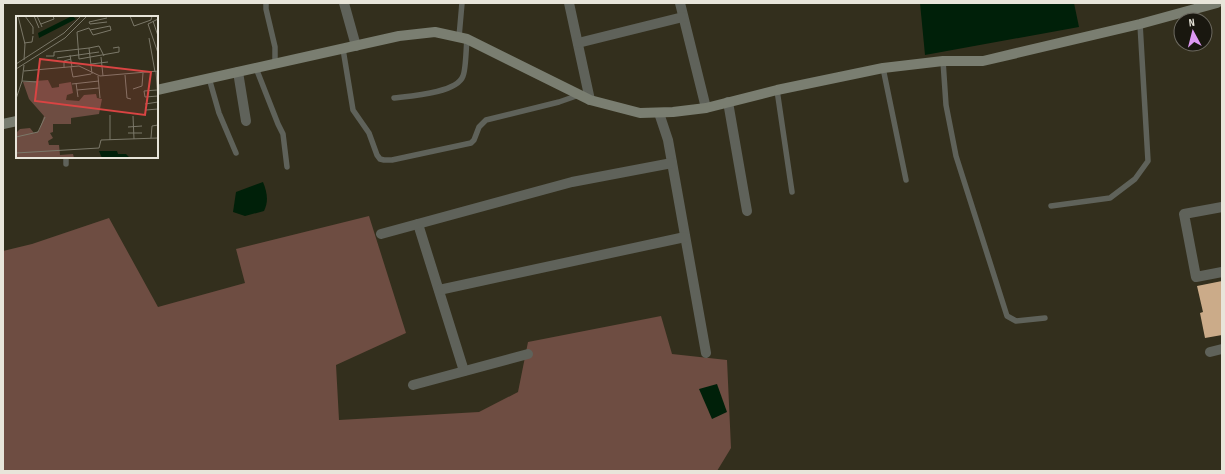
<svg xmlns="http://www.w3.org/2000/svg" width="1225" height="474" viewBox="0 0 1225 474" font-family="'Sofia Sans Condensed',sans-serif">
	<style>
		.green { fill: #6e4d42 }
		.water { fill: #002009 }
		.building { fill: #cbab89 }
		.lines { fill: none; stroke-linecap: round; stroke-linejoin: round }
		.lane { stroke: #5f625a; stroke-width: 5.5 }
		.street { stroke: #5f625a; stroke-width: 10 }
		.secondary { stroke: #7a7e71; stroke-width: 10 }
		.inset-road { fill: none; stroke: #7b7869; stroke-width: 1 }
		.view { fill: #d94443; fill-opacity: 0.15; stroke: #d94443; stroke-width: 2 }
		.inset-edge { fill: none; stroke: #e8e5da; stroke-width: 2 }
	</style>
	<rect width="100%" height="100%" fill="#332f1d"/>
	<!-- green -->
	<polygon class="green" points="369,216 406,333 336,365 339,420 479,412 518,392 528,342 661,316 672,354 727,360 731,448 717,471 3,471 3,251 32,244 109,218 158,307 245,283 236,249"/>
	<!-- water -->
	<g class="water">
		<polygon points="920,3 1074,3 1079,27 925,55"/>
		<path d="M 263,182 C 267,192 269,201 264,211 L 245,216 L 233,212 L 236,192 Z"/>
		<polygon points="717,384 727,412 712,419 699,389"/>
	</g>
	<!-- building -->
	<polygon class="building" points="1222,281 1222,335 1205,338 1200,313 1203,312 1197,286"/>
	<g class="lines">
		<!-- lane -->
		<g class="lane">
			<polyline points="266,3 266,9 275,47 275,64"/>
			<polyline points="459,37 462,3"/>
			<polyline points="343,49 353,110 369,133 377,155 380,159 384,160 392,160 471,143 474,140 479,127 486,120 559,102 579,95"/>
			<polyline points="943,61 946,105 956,156 1007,316 1016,321 1045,318"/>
			<polyline points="256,68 278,124 283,134 287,167"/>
			<polyline points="883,68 906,180"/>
			<polyline points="209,78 219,113 236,153"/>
			<polyline points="777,90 792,192"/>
			<path d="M 394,98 C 410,96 457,93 463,76 C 466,69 466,48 467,39"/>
			<polyline points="66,157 66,164"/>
			<polyline points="1051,206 1110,198 1135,179 1148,161 1140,24"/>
		</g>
		<!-- street -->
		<g class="street">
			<polyline points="344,3 356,46"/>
			<polyline points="569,3 590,100"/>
			<polyline points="680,3 706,108"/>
			<polyline points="578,43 683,17"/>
			<polyline points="238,72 246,121"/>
			<polyline points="728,102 747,211"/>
			<polyline points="659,113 668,140 706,353"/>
			<polyline points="1222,207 1184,214 1196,277 1222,272"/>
			<polyline points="418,224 464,371"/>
			<polyline points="381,234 572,182 672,163"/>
			<polyline points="439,290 685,237"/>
			<polyline points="1210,352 1222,349"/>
			<polyline points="413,385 528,354"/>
		</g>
		<!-- secondary -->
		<g class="secondary">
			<polyline points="157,90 399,36 435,32 467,39 590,100 640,113 673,112 706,108 777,90 883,68 943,61 983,61 1140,24 1217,3"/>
			<polyline points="3,124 17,121"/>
		</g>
	</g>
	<!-- overview -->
	<g transform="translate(16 16)">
		<rect width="142" height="142" fill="#332f1d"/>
		<path d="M 32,64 L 36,72 L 43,71 L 43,68 L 55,66 L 57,77 L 51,79 L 50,84 L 63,85 L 68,79 L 80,78 L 81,82 L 86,83 L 83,98 L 55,102 L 55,108 L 37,108 L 37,116 L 34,117 L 37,122 L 32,125 L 33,129 L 43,129 L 44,139 L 57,138 L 58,142 L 0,142 L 0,117 L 4,113 L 14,112 L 18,117 L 23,115 L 28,100 L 13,83 L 7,66 Z" fill="#6e4d42"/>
		<path d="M 56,0 L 60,3 L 23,22 L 22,17 ZM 83,135 L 101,135 L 102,138 L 110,138 L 113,141 L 86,142 Z" fill="#002009"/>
		<path class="inset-road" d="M 2,0 L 9,28 L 8,44M 9,0 L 17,11 L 17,18M 18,0 L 23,12M 21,0 L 26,11M 114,0 L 118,10 L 135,4 L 136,0M 91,2 L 73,6 L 74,8 L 91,6M 142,3 L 132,8 L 142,37M 137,5 L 142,20M 25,8 L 38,3 L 37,0M 74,14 L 94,10 L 95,14 L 77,19 L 73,12 L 61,16 L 63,43 L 103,36 L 103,31 L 97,32M 133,22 L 139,56M 8,27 L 16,26 L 17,20M 73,32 L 83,30 L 88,40M 54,39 L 56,51M 30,40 L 38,40 L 38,36 L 73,32 L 76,58M 85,41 L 87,60M 41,42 L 83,36M 0,48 L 48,17 L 65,0M 75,48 L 92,46M 55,51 L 57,61 L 75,58M 48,52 L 48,45 L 55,43M 0,53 L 49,22 L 71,0M 8,55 L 63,50 L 84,60 L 142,55M 140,55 L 142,84M 109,59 L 111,82 L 115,83M 82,60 L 84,82M 6,65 L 21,66M 60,67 L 62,81M 56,68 L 83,65M 117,73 L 126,70 L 127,57M 61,74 L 83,72M 141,74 L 128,75 L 129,81 L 142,80M 0,83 L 6,65 L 8,49M 129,88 L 142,86M 130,94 L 142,93M 94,99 L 94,124M 117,100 L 118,123M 112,111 L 126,110M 112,117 L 126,117M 0,121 L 22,116 L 29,101M 135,122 L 136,110 L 142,109M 0,137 L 83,132 L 85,124 L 142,122"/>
		<path class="view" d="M 24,43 L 135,56 L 129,99 L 19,85 Z"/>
		<rect width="142" height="142" class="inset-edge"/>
	</g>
	<!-- border -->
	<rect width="1225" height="474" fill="none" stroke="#e8e5da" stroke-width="8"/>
	<!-- north arrow -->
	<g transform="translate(1193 32) rotate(353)"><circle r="19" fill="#19170f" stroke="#6c6960"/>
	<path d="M0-3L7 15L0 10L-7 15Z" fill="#dd99f3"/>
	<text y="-6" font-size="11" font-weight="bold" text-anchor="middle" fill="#e8e5da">N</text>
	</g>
</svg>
